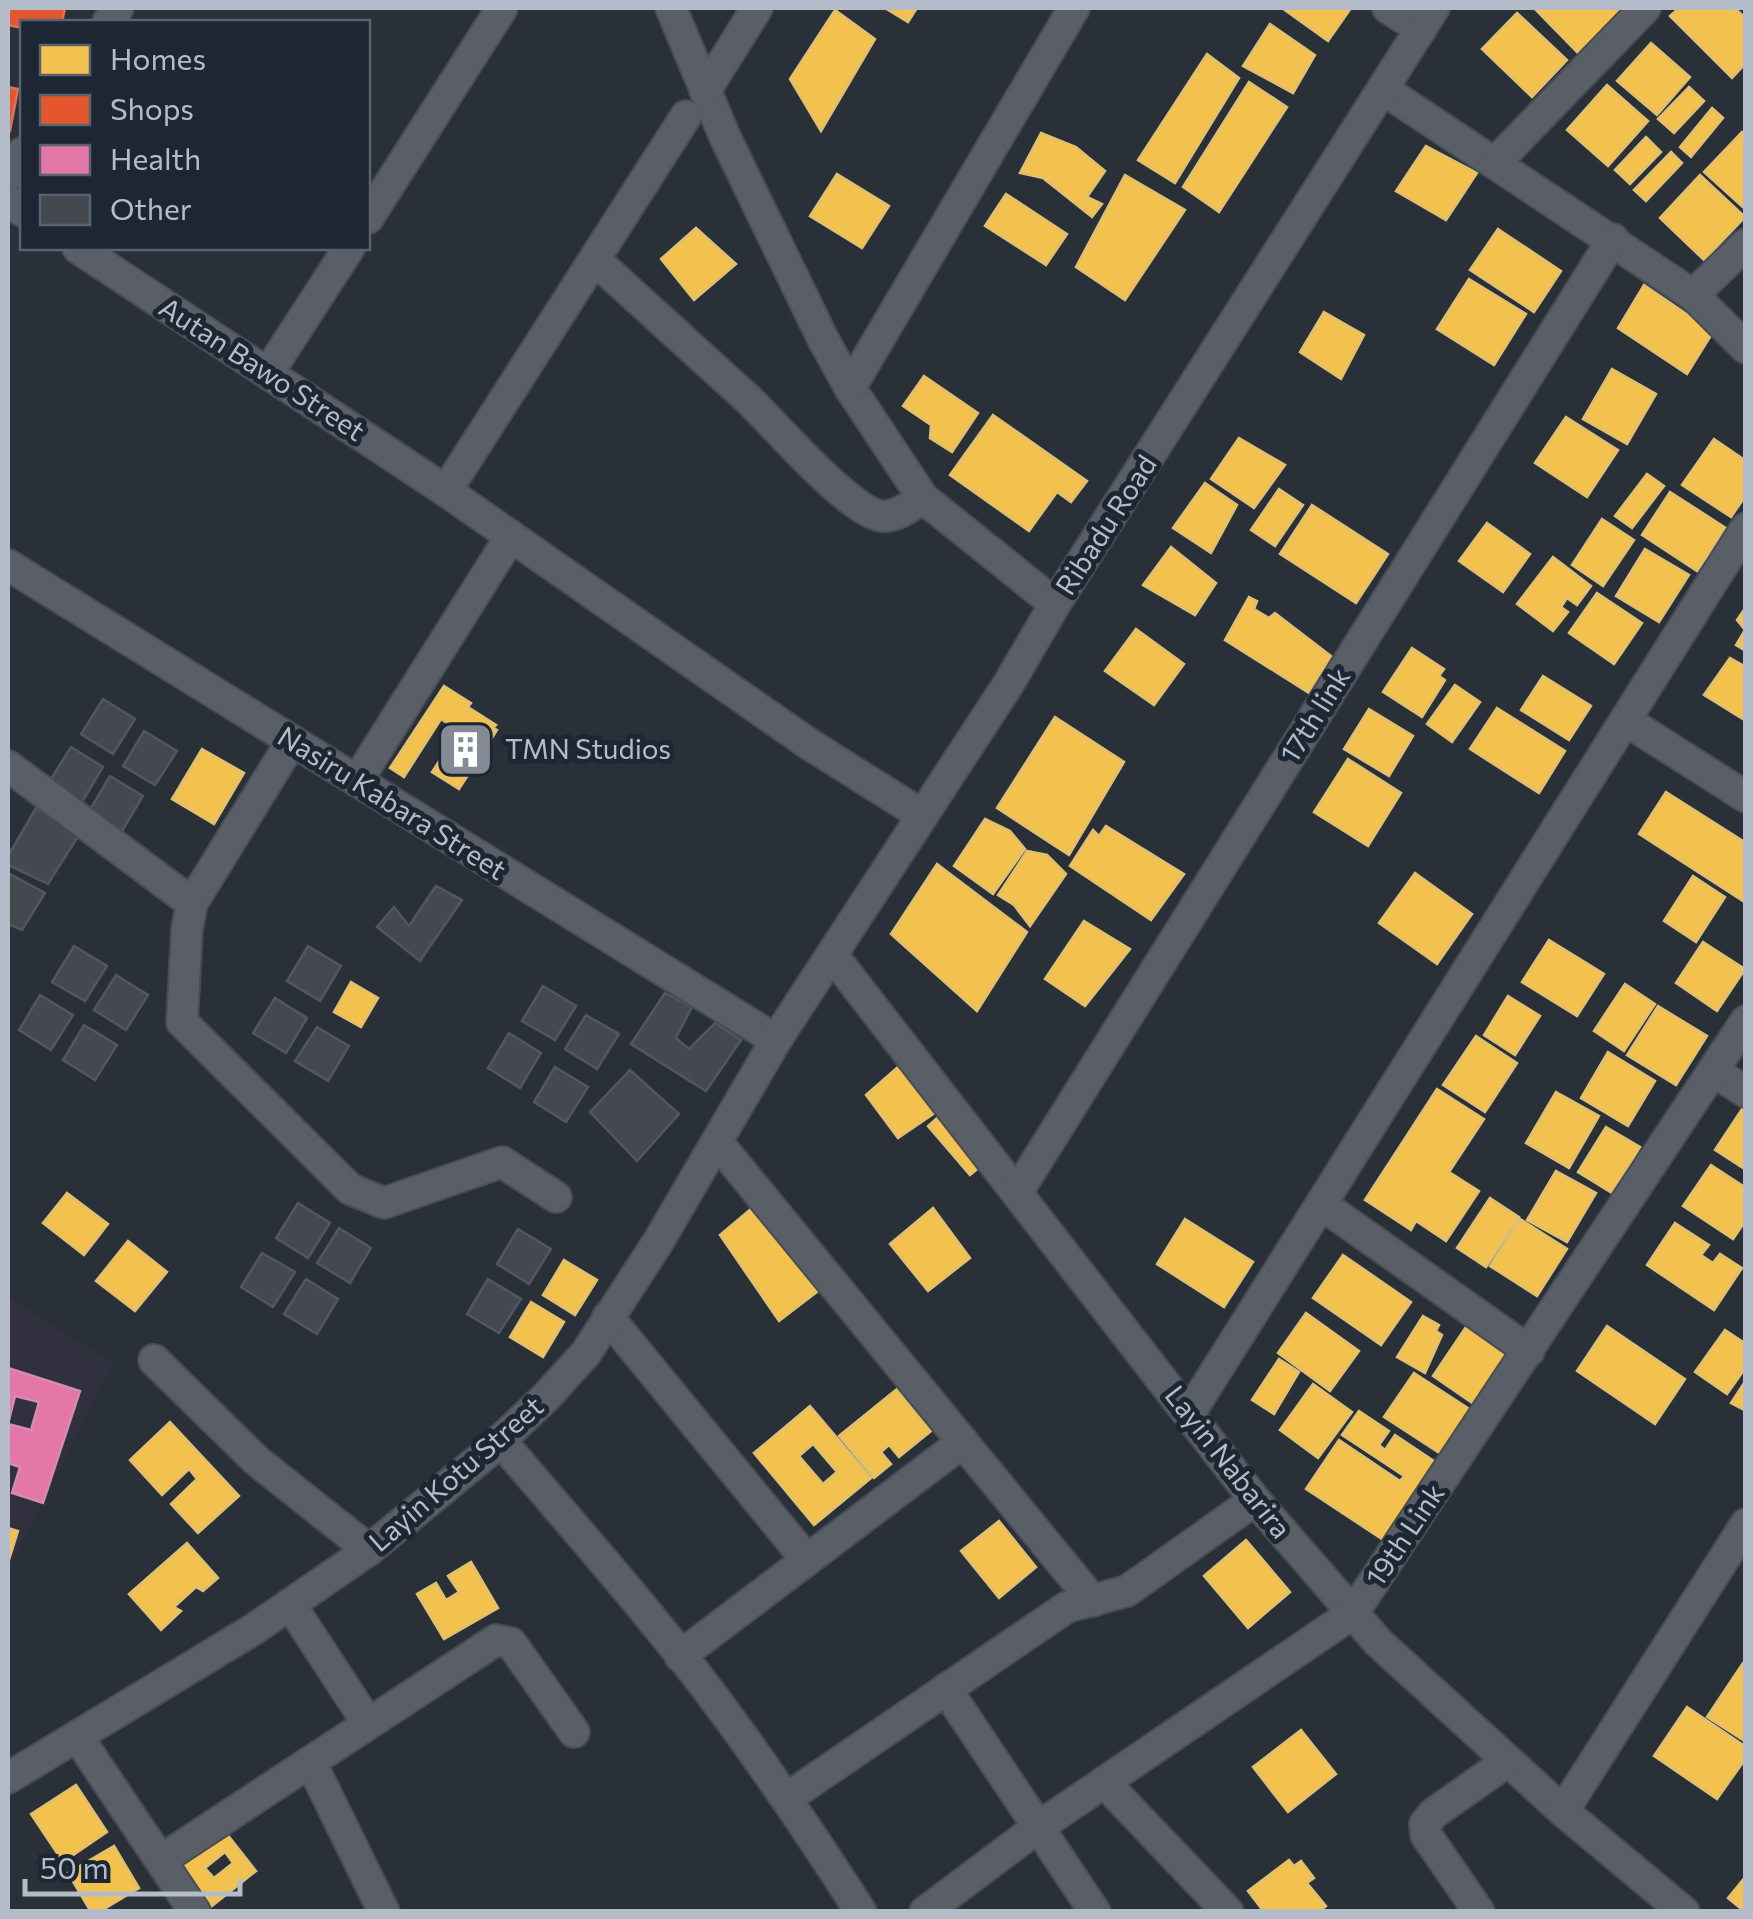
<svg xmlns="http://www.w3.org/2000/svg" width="1753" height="1919" viewBox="0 0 1753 1919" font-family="Commissioner,sans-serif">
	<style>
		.medical { fill: #31303e }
		.homes { fill: #f2c14e; stroke: #dfc073; stroke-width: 2.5; fill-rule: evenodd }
		.shops { fill: #e4572e; stroke: #d6755c; stroke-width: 2.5 }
		.health { fill: #e377a8; stroke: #d58cb2; stroke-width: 2.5; fill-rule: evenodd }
		.building { fill: #444950; stroke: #52575f; stroke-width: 2.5 }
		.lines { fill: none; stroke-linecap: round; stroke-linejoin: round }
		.minor-casing { stroke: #484c53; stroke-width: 34 }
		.minor { stroke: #5a5e66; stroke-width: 30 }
		.labels { text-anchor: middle; stroke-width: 10; stroke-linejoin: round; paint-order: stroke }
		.street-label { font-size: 28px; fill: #b4bcc9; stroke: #1d2633 }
		.poi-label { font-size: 28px; fill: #b4bcc9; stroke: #1d2633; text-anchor: start }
	</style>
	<rect width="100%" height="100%" fill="#2a3038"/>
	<!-- medical -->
	<polygon class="medical" points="8,1297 114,1363 8,1570"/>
	<!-- homes -->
	<g class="homes">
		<polygon points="885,8 917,8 908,22"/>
		<polygon points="1282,8 1351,8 1328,41"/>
		<polygon points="1534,8 1617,8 1621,12 1578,53"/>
		<polygon points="1679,8 1735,8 1746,19 1746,63 1732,78 1670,16"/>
		<polygon points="835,10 875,39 821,131 790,79"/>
		<polygon points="1517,13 1567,60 1532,97 1482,49"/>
		<polygon points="1270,24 1315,55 1293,93 1243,66"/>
		<polygon points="1651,43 1690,77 1657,115 1617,81"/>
		<polygon points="1207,54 1239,78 1175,183 1138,160"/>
		<polygon points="1249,82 1287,107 1219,212 1183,187"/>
		<polygon points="1607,85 1648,121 1608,166 1567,130"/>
		<polygon points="1689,87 1704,101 1674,133 1658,119"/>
		<polygon points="1712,108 1723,118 1691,157 1680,147"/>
		<polygon points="1742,132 1746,136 1746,210 1704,172"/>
		<polygon points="1041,133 1076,147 1105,171 1087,197 1102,204 1092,217 1043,178 1020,173"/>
		<polygon points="1646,137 1661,152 1630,184 1615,170"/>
		<polygon points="1426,146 1477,173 1446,220 1396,191"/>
		<polygon points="1671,152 1682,163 1646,201 1634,190"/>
		<polygon points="837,174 889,206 862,248 810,216"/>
		<polygon points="1125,175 1185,210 1125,300 1076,267"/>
		<polygon points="1700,175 1745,217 1704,260 1660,218"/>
		<polygon points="1006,194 1067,234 1046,265 985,226"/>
		<polygon points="696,228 736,264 694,300 661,259"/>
		<polygon points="1498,229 1561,271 1534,312 1470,270"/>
		<polygon points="1469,279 1526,314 1494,365 1437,329"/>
		<polygon points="1644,285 1713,332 1687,374 1618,328"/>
		<polygon points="1324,312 1364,335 1341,379 1300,352"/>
		<polygon points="1612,369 1656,394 1627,444 1583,419"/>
		<polygon points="924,376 978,413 952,452 930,438 931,425 903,406"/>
		<polygon points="993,415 1087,481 1071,502 1057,492 1029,531 950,475"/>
		<polygon points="1566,417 1618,450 1587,497 1535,463"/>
		<polygon points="1239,438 1285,465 1254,508 1211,479"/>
		<polygon points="1714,439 1746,461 1746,495 1731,517 1682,485"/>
		<polygon points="1647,474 1664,486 1632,528 1615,516"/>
		<polygon points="1205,483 1237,505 1211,553 1173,528"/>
		<polygon points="1279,489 1303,505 1275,546 1251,530"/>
		<polygon points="1670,492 1726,528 1697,571 1642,535"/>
		<polygon points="1312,505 1388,554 1356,603 1280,554"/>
		<polygon points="1602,519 1634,540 1603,586 1572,565"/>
		<polygon points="1487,523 1530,554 1503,592 1459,561"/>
		<polygon points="1171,547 1216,583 1195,615 1143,585"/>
		<polygon points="1645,549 1689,575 1659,622 1616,596"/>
		<polygon points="1553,557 1591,586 1577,605 1567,598 1561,607 1568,612 1553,631 1517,604"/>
		<polygon points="1597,593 1642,623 1614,664 1569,633"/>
		<polygon points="1249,597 1257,601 1254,609 1269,618 1275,613 1331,656 1309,693 1225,640"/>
		<polygon points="1746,607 1746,651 1736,645 1745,630 1737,620"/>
		<polygon points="1136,629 1184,664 1154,705 1105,671"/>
		<polygon points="1412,648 1444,669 1439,676 1445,680 1422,717 1383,692"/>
		<polygon points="1730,658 1746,667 1746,721 1704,695"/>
		<polygon points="1543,676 1591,706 1569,740 1521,710"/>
		<polygon points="1455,685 1480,702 1452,742 1427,724"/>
		<polygon points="444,686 471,703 468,707 496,725 493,728 497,730 459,789 432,772 459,731 441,719 404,777 390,768"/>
		<polygon points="1497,708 1565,751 1539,793 1470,749"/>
		<polygon points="1369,709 1413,736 1389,776 1344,749"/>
		<polygon points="1055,717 1124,762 1069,855 997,808"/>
		<polygon points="202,749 244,773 214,824 172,799"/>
		<polygon points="1348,759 1401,793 1368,846 1314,812"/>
		<polygon points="1666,792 1746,843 1746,903 1639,834"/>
		<polygon points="985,819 1010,831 1025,849 993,894 954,866"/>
		<polygon points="1106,826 1184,874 1151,920 1070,866 1093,830 1099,836"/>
		<polygon points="1027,851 1047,855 1066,874 1030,926 1014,905 998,895"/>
		<polygon points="937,864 1027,932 977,1011 891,934"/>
		<polygon points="1415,873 1472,914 1437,964 1379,923"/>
		<polygon points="1693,876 1725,897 1696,942 1664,921"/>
		<polygon points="1084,921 1130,949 1085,1006 1045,979"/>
		<polygon points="1549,940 1604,974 1577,1016 1522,982"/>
		<polygon points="1703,942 1745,969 1717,1011 1676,983"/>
		<polygon points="351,982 378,998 361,1027 334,1012"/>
		<polygon points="1625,984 1655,1004 1624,1051 1594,1031"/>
		<polygon points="1508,996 1540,1016 1515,1055 1484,1035"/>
		<polygon points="1658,1006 1707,1036 1676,1085 1627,1055"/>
		<polygon points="1476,1036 1517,1063 1485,1112 1443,1085"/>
		<polygon points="1608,1052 1655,1081 1628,1126 1581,1098"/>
		<polygon points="907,1059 945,1106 898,1138 866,1095"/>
		<polygon points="1437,1089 1484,1119 1449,1172 1479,1191 1446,1241 1416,1221 1411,1230 1365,1200"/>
		<polygon points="1556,1092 1599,1116 1569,1168 1526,1143"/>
		<polygon points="1742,1109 1746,1111 1746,1170 1715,1150"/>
		<polygon points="945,1111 988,1160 970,1175 928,1126"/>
		<polygon points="1606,1127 1640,1147 1612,1193 1578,1172"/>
		<polygon points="1711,1165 1746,1188 1746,1220 1733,1239 1683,1206"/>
		<polygon points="1556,1171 1596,1193 1567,1242 1527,1220"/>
		<polygon points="67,1193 108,1224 84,1255 43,1223"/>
		<polygon points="1490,1198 1519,1217 1486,1267 1457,1248"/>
		<polygon points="758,1203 822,1288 779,1321 720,1235"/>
		<polygon points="933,1208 970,1258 928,1291 890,1244"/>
		<polygon points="1185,1219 1253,1262 1224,1307 1157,1264"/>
		<polygon points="1520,1219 1567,1249 1537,1296 1490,1266"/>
		<polygon points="1675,1223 1709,1245 1701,1255 1713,1263 1720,1254 1742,1268 1714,1310 1647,1265"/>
		<polygon points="128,1241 167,1272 135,1311 96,1281"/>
		<polygon points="1343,1255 1411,1302 1381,1345 1313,1298"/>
		<polygon points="564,1260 597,1280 575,1315 543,1295"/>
		<polygon points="531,1302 564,1322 543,1357 510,1337"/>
		<polygon points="1306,1313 1359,1351 1330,1391 1278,1353"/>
		<polygon points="1423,1316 1439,1325 1436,1331 1442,1335 1425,1373 1397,1357"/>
		<polygon points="1607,1326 1685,1379 1655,1424 1577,1371"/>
		<polygon points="1466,1327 1515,1360 1481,1409 1433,1376"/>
		<polygon points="1725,1330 1746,1344 1746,1367 1727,1394 1695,1372"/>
		<polygon points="1279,1359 1299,1372 1274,1414 1252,1400"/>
		<polygon points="1414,1373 1471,1410 1441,1454 1384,1417"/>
		<polygon points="1746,1380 1746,1411 1731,1403"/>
		<polygon points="1313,1384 1352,1412 1318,1458 1280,1430"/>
		<polygon points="897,1389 931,1431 899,1457 889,1445 881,1452 891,1464 874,1478 839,1436"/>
		<path d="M 810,1406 L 871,1478 L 814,1525 L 754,1453 ZM 813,1444 L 837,1472 L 823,1484 L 799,1456 Z"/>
		<polygon points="1359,1411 1389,1431 1379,1445 1385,1450 1395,1435 1443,1467 1391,1545 1306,1489 1339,1440 1400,1481 1404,1476 1342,1435"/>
		<polygon points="170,1422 239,1496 198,1533 171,1504 197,1479 189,1469 162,1495 130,1460"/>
		<polygon points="999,1521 1036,1567 999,1598 961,1551"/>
		<polygon points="8,1528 18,1531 8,1563"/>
		<polygon points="1246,1540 1290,1592 1248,1628 1204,1576"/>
		<polygon points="187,1543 218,1578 203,1591 196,1587 174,1607 181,1611 161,1630 129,1594"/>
		<polygon points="471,1562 498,1608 444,1639 417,1594 436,1583 446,1600 459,1592 448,1576"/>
		<polygon points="1743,1663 1746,1664 1746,1742 1707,1717"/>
		<polygon points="1687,1707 1746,1747 1746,1758 1717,1799 1654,1756"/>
		<polygon points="1301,1730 1336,1774 1288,1812 1253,1767"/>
		<polygon points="76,1785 107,1832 63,1862 31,1814"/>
		<path d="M 223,1829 L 256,1871 L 212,1906 L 179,1864 ZM 225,1852 L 233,1863 L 214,1878 L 205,1868 Z"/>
		<polygon points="114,1846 139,1888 99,1912 91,1912 68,1873"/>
		<polygon points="1289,1860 1294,1866 1301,1861 1314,1878 1307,1883 1326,1906 1319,1912 1264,1912 1248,1891"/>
		<polygon points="1746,1876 1746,1912 1745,1912 1728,1898"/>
	</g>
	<!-- shops -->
	<g class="shops">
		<polygon points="8,8 65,8 62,22 22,22 22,28 8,25"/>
		<polygon points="8,87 18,89 10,131 8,130"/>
	</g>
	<!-- health -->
	<path class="health" d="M 8,1368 L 80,1391 L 43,1503 L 12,1493 L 20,1467 L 8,1463 ZM 15,1396 L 39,1402 L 31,1430 L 8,1424 Z"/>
	<!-- building -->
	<g class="building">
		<polygon points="103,699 135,719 113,754 81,734"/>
		<polygon points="144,731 177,751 155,785 123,766"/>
		<polygon points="71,747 103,767 82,802 49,782"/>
		<polygon points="110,776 143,796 122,831 89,811"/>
		<polygon points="36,808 79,835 48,884 8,865 8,856"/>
		<polygon points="8,873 45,893 22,930 8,924"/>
		<polygon points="436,886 462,900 420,961 377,927 394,907 409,926"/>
		<polygon points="74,946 107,966 85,1001 52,982"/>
		<polygon points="308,946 341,966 320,1001 287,981"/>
		<polygon points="116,975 148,995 126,1030 94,1010"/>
		<polygon points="543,986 576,1006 555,1040 522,1021"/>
		<polygon points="665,993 692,1007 676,1038 689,1049 715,1023 741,1040 706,1091 631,1044"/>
		<polygon points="40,995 73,1015 51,1050 19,1030"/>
		<polygon points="275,998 307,1018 286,1053 253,1033"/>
		<polygon points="586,1015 619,1034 597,1069 565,1049"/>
		<polygon points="84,1025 117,1045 95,1080 63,1060"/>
		<polygon points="317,1027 349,1046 328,1081 295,1061"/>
		<polygon points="509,1033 541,1053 520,1088 488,1068"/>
		<polygon points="555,1067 588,1087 566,1122 534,1102"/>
		<polygon points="630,1070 679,1114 637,1161 590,1112"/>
		<polygon points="298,1203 330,1223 308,1258 276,1238"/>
		<polygon points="339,1228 371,1248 350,1283 317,1263"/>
		<polygon points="518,1229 551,1249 529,1284 497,1264"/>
		<polygon points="262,1253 295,1272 273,1307 241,1287"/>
		<polygon points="306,1279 338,1299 317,1334 284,1314"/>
		<polygon points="488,1279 521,1299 499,1333 467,1314"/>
	</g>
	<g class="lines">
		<defs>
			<g id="minor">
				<polyline points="671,8 725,137 823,339 850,388 923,498 1055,604"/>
				<polyline points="1388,8 1421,29"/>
				<polyline points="108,22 118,8"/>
				<polyline points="1384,90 1693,295 1746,348"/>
				<polyline points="705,91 757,8"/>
				<polyline points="686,116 446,491 809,744 922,815"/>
				<polyline points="1495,163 1645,8"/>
				<polyline points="8,176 22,153"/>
				<polyline points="8,201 22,211"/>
				<polyline points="368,218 502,8"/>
				<polyline points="78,248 446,491"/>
				<path d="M 595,260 C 646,307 698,353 749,400 C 776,426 848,510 881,516 C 896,518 912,505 923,498"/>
				<polyline points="1693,295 1746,244"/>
				<polyline points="268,373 349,248"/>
				<polyline points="850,388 1074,8"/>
				<polyline points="8,565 776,1040"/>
				<polyline points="1625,720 1746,797"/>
				<polyline points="292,741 192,903 187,929 182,1022 350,1189 384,1203 502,1162 556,1197"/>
				<polyline points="8,766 192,903"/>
				<polyline points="357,781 511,536"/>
				<polyline points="833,956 1255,1500 1378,1642 1563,1811 1684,1912"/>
				<polyline points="1713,1071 1746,1092"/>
				<polyline points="717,1142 1093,1601"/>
				<polyline points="1018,1191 1613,239"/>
				<polyline points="1321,1204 1529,1351"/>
				<polyline points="608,1317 807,1560"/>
				<polyline points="154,1360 257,1461 369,1550"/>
				<polyline points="1189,1414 1746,528"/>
				<path d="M 500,1440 C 572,1525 647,1609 714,1698 C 766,1767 814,1839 861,1912"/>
				<polyline points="290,1604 367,1722"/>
				<polyline points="680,1656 963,1442"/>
				<polyline points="946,1689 1095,1912"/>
				<polyline points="77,1736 195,1912"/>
				<polyline points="311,1763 384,1912"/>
				<polyline points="8,1778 254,1629 369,1550 488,1452 546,1397 586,1353 658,1242 776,1040 1009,683 1055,604 1434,8"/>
				<polyline points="1104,1782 1228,1912"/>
				<polyline points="787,1798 1067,1607 1127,1591 1255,1500"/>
				<polyline points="1563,1811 1746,1524"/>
				<polyline points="161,1860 496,1640 511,1643 574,1732"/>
				<polyline points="925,1912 1037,1828 1353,1613 1746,1021"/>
				<polyline points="1479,1912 1426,1835 1425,1824 1434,1813 1508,1761"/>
			</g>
		</defs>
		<!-- minor casing -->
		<use href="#minor" class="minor-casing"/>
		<!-- minor -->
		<use href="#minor" class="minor"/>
	</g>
	<!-- icons -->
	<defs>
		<symbol id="building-square" viewBox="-11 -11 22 22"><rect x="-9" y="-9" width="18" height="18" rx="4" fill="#848b96" stroke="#1d2633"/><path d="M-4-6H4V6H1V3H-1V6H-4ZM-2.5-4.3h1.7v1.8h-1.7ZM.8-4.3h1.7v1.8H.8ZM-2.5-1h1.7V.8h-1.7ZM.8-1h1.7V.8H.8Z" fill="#fff"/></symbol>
	</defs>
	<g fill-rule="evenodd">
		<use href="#building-square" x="434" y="718" width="63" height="63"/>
	</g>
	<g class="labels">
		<!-- street labels -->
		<g class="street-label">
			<text transform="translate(262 369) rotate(33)" y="10">Autan Bawo Street</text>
			<text transform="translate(1106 525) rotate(-57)" y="10">Ribadu Road</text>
			<text transform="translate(1315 715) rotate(-58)" y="10">17th link</text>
			<text transform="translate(392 803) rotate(32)" y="10">Nasiru Kabara Street</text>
			<text transform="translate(1228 1462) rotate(52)" y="10">Layin Nabarira</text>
			<text transform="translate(456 1474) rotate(-41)" y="10">Layin Kotu Street</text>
			<text transform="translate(1405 1535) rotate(-56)" y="10">19th Link</text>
		</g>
		<!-- poi labels -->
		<g class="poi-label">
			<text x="505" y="759">TMN Studios</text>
		</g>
	</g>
	<!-- border -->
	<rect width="1753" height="1919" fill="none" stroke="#b4bcc9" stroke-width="20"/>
	<!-- legend -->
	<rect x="20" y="20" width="350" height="230" fill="#1d2633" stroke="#59626f" stroke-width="2.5"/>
	<rect x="40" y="45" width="50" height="30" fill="#f2c14e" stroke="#59626f" stroke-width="2.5"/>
	<text x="110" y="70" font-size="30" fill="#b4bcc9">Homes</text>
	<rect x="40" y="95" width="50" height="30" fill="#e4572e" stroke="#59626f" stroke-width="2.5"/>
	<text x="110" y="120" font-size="30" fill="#b4bcc9">Shops</text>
	<rect x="40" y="145" width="50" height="30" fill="#e377a8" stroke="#59626f" stroke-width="2.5"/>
	<text x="110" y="170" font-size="30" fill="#b4bcc9">Health</text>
	<rect x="40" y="195" width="50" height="30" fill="#444950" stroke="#59626f" stroke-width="2.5"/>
	<text x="110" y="220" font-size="30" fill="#b4bcc9">Other</text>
	<!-- scale -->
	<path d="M25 1879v15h215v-15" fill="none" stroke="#b4bcc9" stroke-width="5"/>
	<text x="40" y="1879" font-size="30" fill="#b4bcc9" stroke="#1d2633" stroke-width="8" paint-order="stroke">50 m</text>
</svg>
